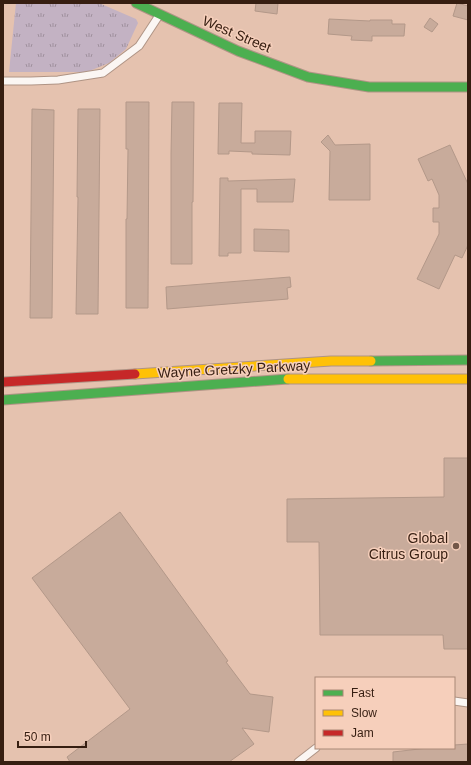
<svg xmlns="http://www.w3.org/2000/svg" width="471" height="765" viewBox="0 0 471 765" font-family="Helvetica,sans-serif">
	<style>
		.grass { fill: url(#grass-tufts) }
		.building { fill: #c8ab9b; stroke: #b39889 }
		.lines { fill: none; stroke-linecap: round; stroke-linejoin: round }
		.street-casing { stroke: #af9485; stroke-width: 9 }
		.fast-casing { stroke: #af9485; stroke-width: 11 }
		.slow-casing { stroke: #af9485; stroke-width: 11 }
		.jam-casing { stroke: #af9485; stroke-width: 11 }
		.street { stroke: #fbf6f3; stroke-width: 7 }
		.fast { stroke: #4caf50; stroke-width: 9 }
		.slow { stroke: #ffc107; stroke-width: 9 }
		.jam { stroke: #c62828; stroke-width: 9 }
		.poi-dot { fill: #735748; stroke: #f6cfbb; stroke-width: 1.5 }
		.labels { text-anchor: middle; stroke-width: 3; stroke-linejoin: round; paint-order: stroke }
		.street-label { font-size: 14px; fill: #361e11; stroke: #f6cfbb }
		.poi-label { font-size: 14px; fill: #361e11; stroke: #f6cfbb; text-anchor: end }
	</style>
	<defs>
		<pattern id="grass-tufts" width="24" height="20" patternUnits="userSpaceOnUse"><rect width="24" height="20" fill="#c3b2c3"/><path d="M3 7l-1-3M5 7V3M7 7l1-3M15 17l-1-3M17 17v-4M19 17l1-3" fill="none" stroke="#9f909d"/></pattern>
	</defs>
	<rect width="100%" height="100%" fill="#e5c2af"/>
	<!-- grass -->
	<polygon class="grass" points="16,3 99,3 136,19 138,23 126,49 109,63 87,72 9,72"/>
	<!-- building -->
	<g class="building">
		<polygon points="256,3 278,3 277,14 255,11"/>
		<polygon points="457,3 468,6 468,20 453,16"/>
		<polygon points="430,18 438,24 432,32 424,27"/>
		<polygon points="329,19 370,21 370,20 392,20 392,24 405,24 404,36 372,36 372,41 351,40 352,36 328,34"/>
		<polygon points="126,102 149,102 148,308 126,308 126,219 127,219 128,149 126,149"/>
		<polygon points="172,102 194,102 193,202 192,202 192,264 171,264 171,154"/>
		<polygon points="219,103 242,103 241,143 255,143 255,131 291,131 290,155 252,154 252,152 229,151 229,154 218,154"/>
		<polygon points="32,109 54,110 52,318 30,318"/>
		<polygon points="78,109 100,109 98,314 76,314 78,197 77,197"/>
		<polygon points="328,135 335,145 370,144 370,200 329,200 330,151 321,142"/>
		<polygon points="450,145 468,184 468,245 462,258 455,255 439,289 417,279 439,234 439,222 433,222 433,208 439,208 439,195 432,179 428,181 418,159"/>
		<polygon points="220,178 228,178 228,181 295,179 293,202 257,202 257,189 241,189 241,253 228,253 228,256 219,256"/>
		<polygon points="254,229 289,230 289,252 254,251"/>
		<polygon points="290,277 291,287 287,288 288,299 167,309 166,287"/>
		<polygon points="444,458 468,458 468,649 444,649 443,635 320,635 319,542 287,542 287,499 444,497"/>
		<polygon points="120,512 228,661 226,662 250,694 273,697 269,732 242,728 254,744 229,762 70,762 67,757 130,709 32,578"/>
		<polygon points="468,744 468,762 393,762 393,752 428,748 454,748 454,745"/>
	</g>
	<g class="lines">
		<defs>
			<g id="street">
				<polyline points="3,81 31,81 58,80 103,73 139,46 160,14"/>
				<polyline points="454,701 468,703"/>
				<polyline points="298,762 316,748"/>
			</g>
			<g id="fast">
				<polyline points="136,3 238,51 308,77 369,87 468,87"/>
				<polyline points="371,361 468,360"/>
				<polyline points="3,400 288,379"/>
			</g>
			<g id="slow">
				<polyline points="135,374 331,361 371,361"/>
				<polyline points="288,379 468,379"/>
			</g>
			<polyline id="jam" points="3,382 135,374"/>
		</defs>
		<!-- street casing -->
		<use href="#street" class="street-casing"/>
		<!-- fast casing -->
		<use href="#fast" class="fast-casing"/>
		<!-- slow casing -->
		<use href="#slow" class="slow-casing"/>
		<!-- jam casing -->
		<use href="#jam" class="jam-casing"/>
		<!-- street -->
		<use href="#street" class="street"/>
		<!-- fast -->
		<use href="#fast" class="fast"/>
		<!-- slow -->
		<use href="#slow" class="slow"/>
		<!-- jam -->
		<use href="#jam" class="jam"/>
	</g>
	<!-- markers -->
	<circle class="poi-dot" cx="456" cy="546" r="4"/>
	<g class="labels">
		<!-- street labels -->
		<g class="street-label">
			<text transform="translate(237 34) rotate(23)" y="5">West Street</text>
			<text transform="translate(234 369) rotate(-3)" y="5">Wayne Gretzky Parkway</text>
		</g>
		<!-- poi labels -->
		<g class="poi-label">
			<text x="448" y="543">Global<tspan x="448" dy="16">Citrus Group</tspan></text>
		</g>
	</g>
	<!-- border -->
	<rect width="471" height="765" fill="none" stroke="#361e11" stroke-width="8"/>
	<!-- legend -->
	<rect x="315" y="677" width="140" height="72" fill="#f6cfbb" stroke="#a98877"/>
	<rect x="323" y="690" width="20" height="6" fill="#4caf50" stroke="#a98877"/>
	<text x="351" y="697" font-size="12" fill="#361e11">Fast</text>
	<rect x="323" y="710" width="20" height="6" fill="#ffc107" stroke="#a98877"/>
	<text x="351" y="717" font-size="12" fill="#361e11">Slow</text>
	<rect x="323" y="730" width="20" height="6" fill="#c62828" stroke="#a98877"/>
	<text x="351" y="737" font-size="12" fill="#361e11">Jam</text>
	<!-- scale -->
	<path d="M18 741v6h68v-6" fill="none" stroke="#361e11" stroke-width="2"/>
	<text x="24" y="741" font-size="12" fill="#361e11" stroke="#f6cfbb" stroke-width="3" paint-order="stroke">50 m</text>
</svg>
